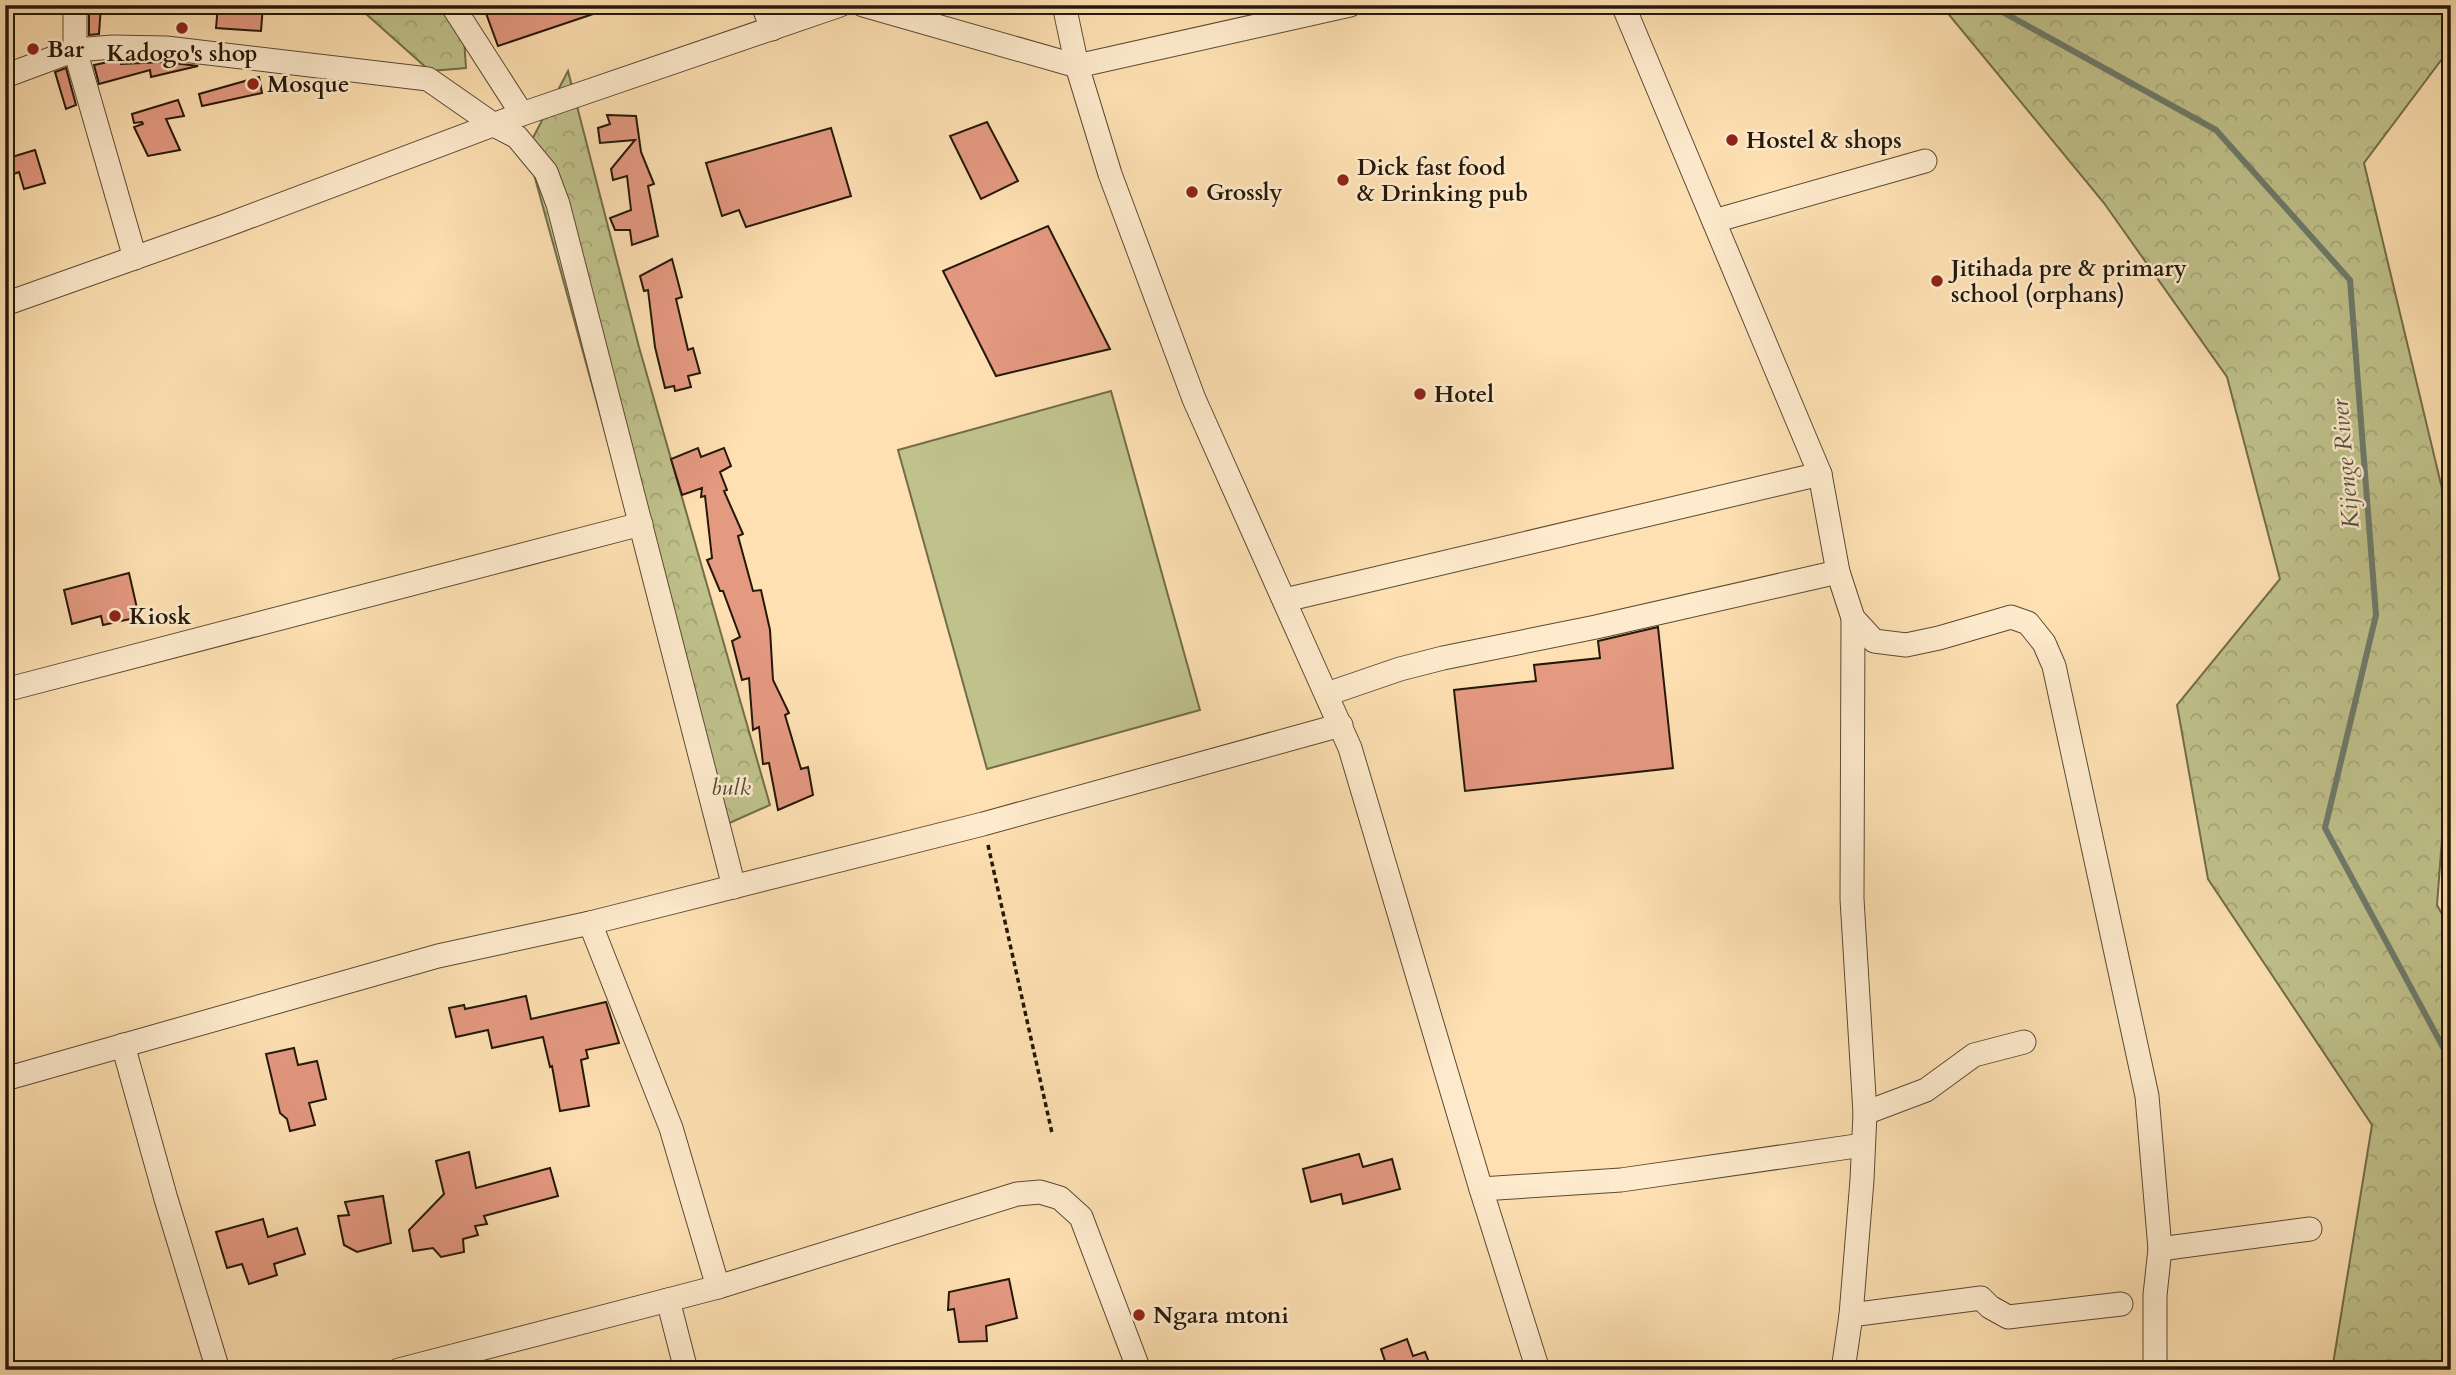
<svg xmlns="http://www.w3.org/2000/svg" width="2456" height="1375" viewBox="0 0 2456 1375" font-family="Cardo,serif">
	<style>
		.forest { fill: url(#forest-crowns); stroke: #726d4a; stroke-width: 2 }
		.pitch { fill: #c0c28c; stroke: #726d4a; stroke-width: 2 }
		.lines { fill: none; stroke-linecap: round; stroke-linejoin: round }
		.stream { stroke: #6e7b6b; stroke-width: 6 }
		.building { fill: #e49981; stroke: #241809; stroke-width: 2 }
		.minor-casing { stroke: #5a4a33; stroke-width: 25 }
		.path { stroke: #241809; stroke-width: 3.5; stroke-dasharray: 5 3.5; stroke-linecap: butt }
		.minor { stroke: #feebcd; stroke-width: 23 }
		.poi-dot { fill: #8f2418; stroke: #feebcd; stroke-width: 2.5 }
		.labels { text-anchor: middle; stroke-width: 5; stroke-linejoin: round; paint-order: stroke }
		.poi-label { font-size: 23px; font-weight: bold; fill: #241809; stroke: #feebcd; text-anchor: start }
		.park-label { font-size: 23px; font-style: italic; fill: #534b30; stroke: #feebcd }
		.water-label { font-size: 24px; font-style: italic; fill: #4f5242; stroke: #feebcd }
	</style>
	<defs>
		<pattern id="forest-crowns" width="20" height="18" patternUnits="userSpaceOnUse" patternTransform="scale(1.75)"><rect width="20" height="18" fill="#c0c28c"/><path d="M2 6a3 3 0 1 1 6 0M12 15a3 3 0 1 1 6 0" fill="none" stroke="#a5a677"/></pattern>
	</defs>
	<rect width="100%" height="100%" fill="#fee0b2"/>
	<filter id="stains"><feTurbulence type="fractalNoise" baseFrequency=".00286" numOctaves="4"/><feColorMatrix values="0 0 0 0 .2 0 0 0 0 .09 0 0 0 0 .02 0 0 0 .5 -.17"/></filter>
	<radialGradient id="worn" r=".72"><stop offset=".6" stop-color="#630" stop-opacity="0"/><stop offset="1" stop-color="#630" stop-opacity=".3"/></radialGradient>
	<!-- forest -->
	<g class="forest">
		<polygon points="356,5 445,5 463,23 466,68 430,71"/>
		<polygon points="1941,5 2451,5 2451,47 2364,163 2451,526 2451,720 2437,905 2451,931 2451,1370 2332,1370 2372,1125 2208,879 2177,705 2280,579 2227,377 2104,203"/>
		<polygon points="568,71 639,347 770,805 709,832 615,468 527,149"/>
	</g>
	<!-- pitch -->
	<polygon class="pitch" points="1111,391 1200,710 987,769 898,450"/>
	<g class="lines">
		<!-- stream -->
		<polyline class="stream" points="1990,5 2216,130 2350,280 2376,615 2325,828 2444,1049 2451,1067"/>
	</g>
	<!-- building -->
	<g class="building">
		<polygon points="89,5 101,5 99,34 89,35"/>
		<polygon points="218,5 263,5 261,31 216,28"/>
		<polygon points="483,5 611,5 611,8 498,46"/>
		<polygon points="113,61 121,61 121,64 165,62 198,66 151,77 150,70 99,84 94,65"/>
		<polygon points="66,68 76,105 66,109 55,72"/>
		<polygon points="259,77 262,93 202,106 199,94"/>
		<polygon points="178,100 184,116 166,119 180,150 148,156 134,127 143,124 142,122 134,123 132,114"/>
		<polygon points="607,115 636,116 641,152 654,184 648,186 658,236 632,245 630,230 615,230 610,218 631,210 627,176 613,180 611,169 635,140 600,143 598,128 610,124"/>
		<polygon points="987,122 1018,181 981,199 950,136"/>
		<polygon points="831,128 851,196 746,227 739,210 722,216 706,163"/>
		<polygon points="35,150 45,183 24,189 19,172 5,177 5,159"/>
		<polygon points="1048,226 1110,349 996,376 943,271"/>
		<polygon points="672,259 682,297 676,299 688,350 693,348 700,373 688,376 691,387 675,391 674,386 665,388 655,347 648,290 644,291 640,276"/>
		<polygon points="698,448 701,457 724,448 731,466 720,472 727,490 724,491 743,534 738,536 753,591 761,590 770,630 773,680 789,713 785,715 801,769 808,767 813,795 778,810 769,763 763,764 759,727 753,730 749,678 742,680 732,641 740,637 723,591 720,591 707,560 712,558 705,496 701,497 702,488 682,495 671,459"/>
		<polygon points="129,573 139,617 103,625 101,616 72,624 64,590"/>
		<polygon points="1658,627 1673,768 1465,791 1454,690 1536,681 1534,665 1600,658 1598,641"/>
		<polygon points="526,996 531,1019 606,1002 619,1043 586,1050 588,1058 581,1060 589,1106 560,1111 552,1066 550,1067 543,1037 492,1048 488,1030 456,1037 449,1008 464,1005 465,1009"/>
		<polygon points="294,1048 298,1065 317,1061 326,1099 309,1103 315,1125 290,1131 287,1119 280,1113 266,1054"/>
		<polygon points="469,1152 476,1188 550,1168 558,1196 484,1216 487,1224 475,1226 478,1235 463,1239 464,1252 441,1257 433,1248 413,1251 409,1230 444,1194 436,1161"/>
		<polygon points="1359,1154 1363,1167 1392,1159 1400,1189 1343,1204 1341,1194 1311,1202 1303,1169"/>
		<polygon points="383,1196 391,1243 357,1252 344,1245 338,1216 349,1215 345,1202"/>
		<polygon points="263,1219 268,1237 297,1228 305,1254 274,1264 277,1275 249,1284 242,1264 227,1268 216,1232"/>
		<polygon points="1009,1279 1017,1318 986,1326 987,1341 959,1342 954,1309 948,1310 949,1292"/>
		<polygon points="1407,1339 1413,1356 1425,1352 1432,1370 1382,1370 1387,1367 1381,1349"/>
	</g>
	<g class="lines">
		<defs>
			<g id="minor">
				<polyline points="75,5 75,50 135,258"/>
				<polyline points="452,5 522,114"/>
				<polyline points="763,5 772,29"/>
				<polyline points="863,5 1077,66 1350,5"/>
				<polyline points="1064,5 1077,66 1110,174 1194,399 1350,748 1481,1189 1538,1370"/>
				<polyline points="1623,5 1820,474 1838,572 1853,618 1874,641 1906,645 1939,638 2011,617 2028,623 2044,643 2054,666 2147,1096 2160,1249 2155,1295 2155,1370"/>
				<polyline points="5,76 75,50 113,47 166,48 428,79 494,125 517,137 546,172 558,204 734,887"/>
				<polyline points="1714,221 1925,161"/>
				<polyline points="5,304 227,225 522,114 840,5"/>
				<polyline points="1285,600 1820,474"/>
				<polyline points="5,690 641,524"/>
				<polyline points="1327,694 1400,669 1443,658 1596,627 1838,572"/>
				<polyline points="590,923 671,1128 718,1287"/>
				<polyline points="123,1045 166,1199 218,1370"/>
				<polyline points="5,1079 438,956 590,923 983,824 1341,725"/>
				<polyline points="1865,1113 1926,1090 1974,1055 2024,1042"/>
				<polyline points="1481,1189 1621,1180 1863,1145"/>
				<polyline points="2160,1249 2310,1229"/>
				<polyline points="668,1300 686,1370"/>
				<polyline points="1851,1315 1981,1298 1990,1307 2008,1317 2121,1304"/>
				<polyline points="399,1370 718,1287 1017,1194 1040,1192 1060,1198 1081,1217 1139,1370"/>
				<polyline points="1843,1370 1851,1315 1862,1180 1865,1113 1852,899 1853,618"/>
			</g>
		</defs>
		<!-- minor casing -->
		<use href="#minor" class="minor-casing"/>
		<!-- path -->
		<polyline class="path" points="988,845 1052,1133"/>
		<!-- minor -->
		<use href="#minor" class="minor"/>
	</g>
	<!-- markers -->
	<g class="poi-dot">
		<circle cx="182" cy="28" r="7"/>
		<circle cx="33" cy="49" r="7"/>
		<circle cx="253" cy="84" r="7"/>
		<circle cx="1732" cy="140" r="7"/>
		<circle cx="1343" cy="180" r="7"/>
		<circle cx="1192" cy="192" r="7"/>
		<circle cx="1937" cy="281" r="7"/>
		<circle cx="1420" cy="394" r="7"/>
		<circle cx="115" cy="616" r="7"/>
		<circle cx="1139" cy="1315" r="7"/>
	</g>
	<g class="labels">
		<!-- poi labels -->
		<g class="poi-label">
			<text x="47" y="57">Bar</text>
			<text x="182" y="61" text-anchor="middle">Kadogo's shop</text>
			<text x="267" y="92">Mosque</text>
			<text x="1746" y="148">Hostel &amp; shops</text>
			<text x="1357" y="175">Dick fast food<tspan x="1357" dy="26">&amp; Drinking pub</tspan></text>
			<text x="1206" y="200">Grossly</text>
			<text x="1951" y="276">Jitihada pre &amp; primary<tspan x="1951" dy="26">school (orphans)</tspan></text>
			<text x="1434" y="402">Hotel</text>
			<text x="129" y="624">Kiosk</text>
			<text x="1153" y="1323">Ngara mtoni</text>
		</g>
		<!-- park labels -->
		<g class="park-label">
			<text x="731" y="795">bulk</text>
		</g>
		<!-- water labels -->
		<g class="water-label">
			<text transform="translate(2345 464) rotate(-95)" y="8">Kijenge River</text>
		</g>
	</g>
	<!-- margin -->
	<rect width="2456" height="1375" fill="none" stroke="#fee0b2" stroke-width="28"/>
	<rect x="7" y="7" width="2442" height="1361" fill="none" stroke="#241809" stroke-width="3.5"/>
	<rect x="14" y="14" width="2428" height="1347" fill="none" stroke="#241809" stroke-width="2"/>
	<rect width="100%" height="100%" filter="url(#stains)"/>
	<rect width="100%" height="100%" fill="url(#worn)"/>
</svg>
